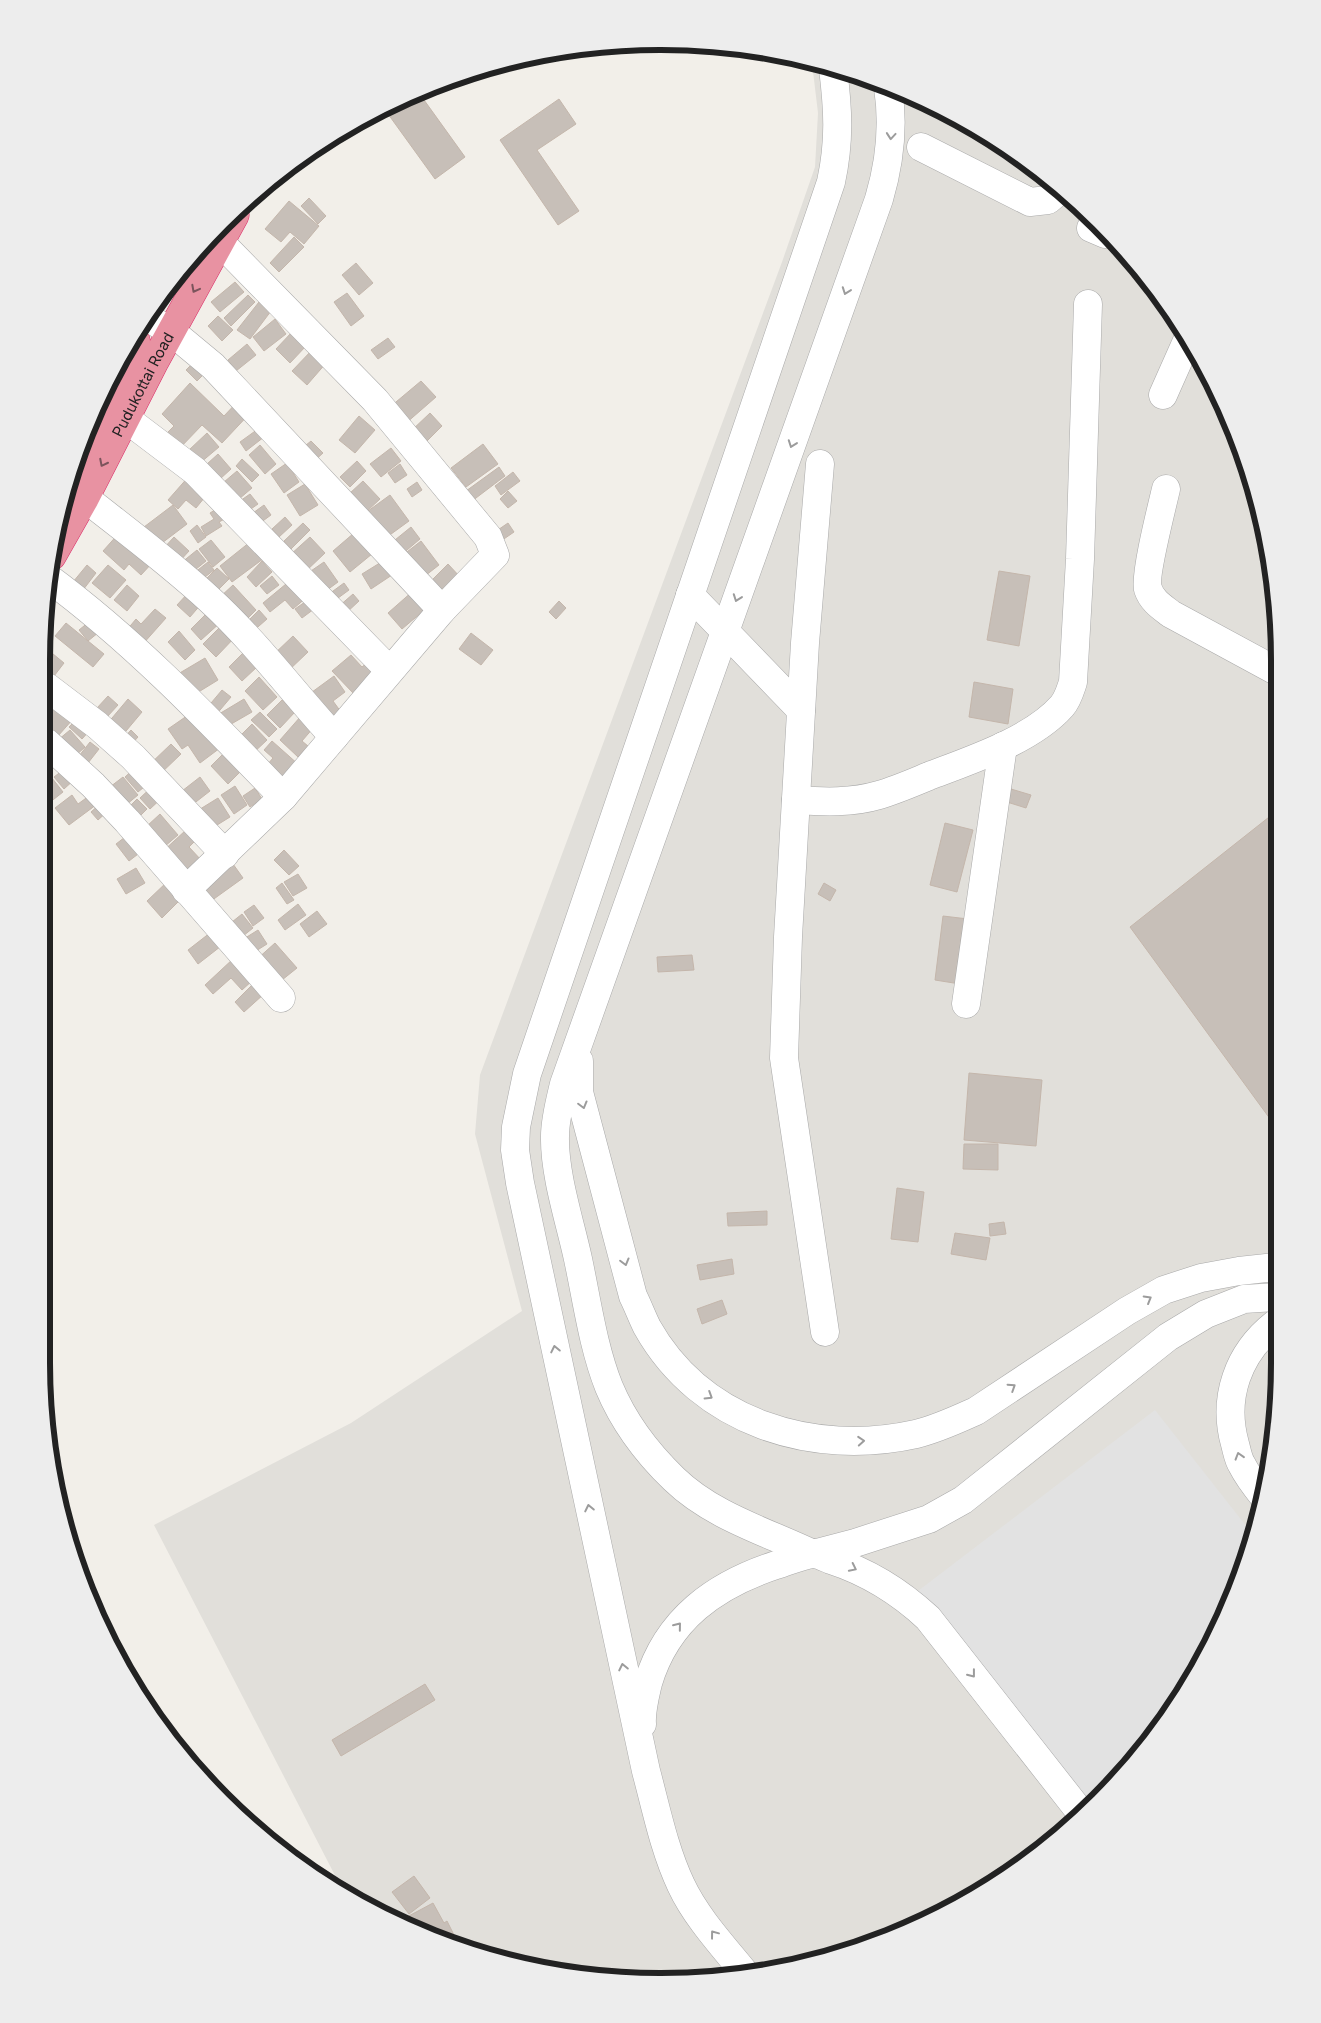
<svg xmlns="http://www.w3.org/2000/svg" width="1321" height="2023" viewBox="0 0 1321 2023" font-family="Inter,sans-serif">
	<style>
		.airport { fill: #e1dfda }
		.parking { fill: #e2e2e2 }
		.building { fill: #c7bfb8; stroke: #c4b6ab }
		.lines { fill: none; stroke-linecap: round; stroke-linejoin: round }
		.minor-casing { stroke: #a9a9a9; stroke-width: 29 }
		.highway-casing { stroke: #dc2a67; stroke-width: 29 }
		.minor { stroke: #fff; stroke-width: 28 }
		.highway { stroke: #e892a2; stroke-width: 28 }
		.oneway { stroke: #9c9c9c }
		.oneway2 { stroke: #7b545c }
		.labels { text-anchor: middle; stroke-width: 4.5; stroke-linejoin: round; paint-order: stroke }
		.street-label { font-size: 15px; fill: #222; stroke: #fff }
		.rim { fill: none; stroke: #222; stroke-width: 6 }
	</style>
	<rect width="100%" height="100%" fill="#f2efe9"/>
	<!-- airport -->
	<polygon class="airport" points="812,63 860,74 970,124 1069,195 1152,284 1216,387 1259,500 1278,620 1274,1444 1259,1523 1216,1636 1126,1771 1038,1854 970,1899 860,1949 782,1970 620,1980 539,1970 424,1935 341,1887 154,1525 351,1423 522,1311 475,1134 480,1075 782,262 815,167 818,113"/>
	<!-- parking -->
	<polygon class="parking" points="1155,1410 1254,1536 1216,1636 1126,1771 1090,1805 918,1591"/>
	<!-- building -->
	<g class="building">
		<polygon points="419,93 465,157 435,179 383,107"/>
		<polygon points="559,99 576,124 537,150 579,211 558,225 500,140"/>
		<polygon points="309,198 326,216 318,224 301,206"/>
		<polygon points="289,201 319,226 304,244 290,232 281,242 265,229"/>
		<polygon points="294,237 304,247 279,272 270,263"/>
		<polygon points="356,263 373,283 359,295 342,275"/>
		<polygon points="235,282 244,292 220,312 211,302"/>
		<polygon points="347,293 364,316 351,326 334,302"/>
		<polygon points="248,295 255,302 231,326 224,318"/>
		<polygon points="259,302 271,311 250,339 237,330"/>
		<polygon points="218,316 233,330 222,341 208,326"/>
		<polygon points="275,319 286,334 264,351 253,337"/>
		<polygon points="292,332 306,346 290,363 276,349"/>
		<polygon points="388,338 395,347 378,359 371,350"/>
		<polygon points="247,344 256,355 236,371 228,360"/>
		<polygon points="313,349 327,362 307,385 292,371"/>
		<polygon points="195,361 207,371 197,381 186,370"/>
		<polygon points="421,381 436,397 405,424 390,407"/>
		<polygon points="190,383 224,416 240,399 253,410 222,443 202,425 178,450 163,437 174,426 162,414"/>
		<polygon points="430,413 442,426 423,445 410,432"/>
		<polygon points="359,416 375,430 355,453 339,440"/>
		<polygon points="258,429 264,437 246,451 240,442"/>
		<polygon points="207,433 219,447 200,463 189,450"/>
		<polygon points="311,441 323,453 312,463 300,450"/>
		<polygon points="483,444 498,464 466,487 451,468"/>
		<polygon points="260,445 276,464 265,474 249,455"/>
		<polygon points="391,448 401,461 381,477 370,464"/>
		<polygon points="218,454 231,469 220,479 207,464"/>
		<polygon points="242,459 259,475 252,482 236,466"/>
		<polygon points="357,461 366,471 350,487 340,477"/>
		<polygon points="287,463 299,482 284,493 271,474"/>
		<polygon points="400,464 407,475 395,483 388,473"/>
		<polygon points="499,467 505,476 472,501 466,491"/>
		<polygon points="237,471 252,488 239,499 224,482"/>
		<polygon points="513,472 520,481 501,495 495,486"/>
		<polygon points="190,475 209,492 196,508 186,500 178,509 168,500"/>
		<polygon points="363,481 380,499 365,513 349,494"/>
		<polygon points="417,482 422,490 412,497 407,489"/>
		<polygon points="305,484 318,505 300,516 287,495"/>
		<polygon points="508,491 517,501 508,508 500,499"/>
		<polygon points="250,494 258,504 248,511 240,501"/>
		<polygon points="390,495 409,521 387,537 368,511"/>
		<polygon points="173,505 187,524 158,546 144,527"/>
		<polygon points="223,505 230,516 219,522 222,526 206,536 201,527 214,519 210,513"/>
		<polygon points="264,505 271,515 260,523 253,513"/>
		<polygon points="285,517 292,525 279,537 272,529"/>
		<polygon points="303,523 310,530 291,549 284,541"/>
		<polygon points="508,523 514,532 498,543 492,534"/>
		<polygon points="197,525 206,537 198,543 190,531"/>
		<polygon points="411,527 420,539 400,556 390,544"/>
		<polygon points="120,532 153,562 141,575 129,564 124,570 103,551"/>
		<polygon points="354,533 372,554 350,572 333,551"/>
		<polygon points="174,537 189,551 178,563 163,549"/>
		<polygon points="310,537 325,553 305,572 290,555"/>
		<polygon points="211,540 225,557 213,567 199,549"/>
		<polygon points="421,541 439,565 421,579 403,555"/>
		<polygon points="250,542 263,559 232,582 220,566"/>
		<polygon points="197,550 206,561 190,574 181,563"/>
		<polygon points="262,561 272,572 256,587 247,577"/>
		<polygon points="383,561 392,575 371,589 362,574"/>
		<polygon points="208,562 214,570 200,581 194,573"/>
		<polygon points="324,562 338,582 323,593 308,573"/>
		<polygon points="448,564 461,578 440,599 427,585"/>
		<polygon points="87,565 96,573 83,590 73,582"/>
		<polygon points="108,565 126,580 110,598 92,583"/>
		<polygon points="217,568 229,579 213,595 201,584"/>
		<polygon points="999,571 1030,576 1019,646 987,640"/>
		<polygon points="272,576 279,585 267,594 260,586"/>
		<polygon points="292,579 307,597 293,609 285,600 270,612 263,603"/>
		<polygon points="344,583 349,590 334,601 329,594"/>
		<polygon points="127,585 139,596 127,611 114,600"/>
		<polygon points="233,585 256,610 241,625 220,597"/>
		<polygon points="413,591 428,607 402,629 388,613"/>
		<polygon points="189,592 202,603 190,617 177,605"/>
		<polygon points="353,594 359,601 345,614 338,607"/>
		<polygon points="312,597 318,606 302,618 295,609"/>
		<polygon points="559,601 566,608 556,619 549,612"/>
		<polygon points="155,609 166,618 142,645 126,631 136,619 141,624"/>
		<polygon points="210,610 221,622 201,640 191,629"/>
		<polygon points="259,610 267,619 251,633 244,625"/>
		<polygon points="95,617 104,628 88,641 79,630"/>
		<polygon points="66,623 104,654 93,667 55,636"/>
		<polygon points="223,624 236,636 216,657 203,644"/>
		<polygon points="179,631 195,650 185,660 168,642"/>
		<polygon points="471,633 493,650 481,665 459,649"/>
		<polygon points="293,636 308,652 287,672 272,656"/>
		<polygon points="47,649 64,663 51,680 47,676"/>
		<polygon points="244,652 258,666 242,681 229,667"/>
		<polygon points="351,655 362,667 369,661 379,674 354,694 332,671"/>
		<polygon points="205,658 218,680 192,696 178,674"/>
		<polygon points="334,676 345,692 333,701 341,712 329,722 308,695"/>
		<polygon points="259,677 277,697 263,710 245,691"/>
		<polygon points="974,682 1013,689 1008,724 969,717"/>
		<polygon points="222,690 231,697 215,716 206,709"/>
		<polygon points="108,696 118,705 107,717 97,708"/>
		<polygon points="128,699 142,712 121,737 107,724"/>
		<polygon points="244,699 252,712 226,727 219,714"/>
		<polygon points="282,700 295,712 280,728 267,715"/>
		<polygon points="56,702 73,719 58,736 47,725 47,712"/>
		<polygon points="194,711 220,748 200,763 188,745 182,749 168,729"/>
		<polygon points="260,712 277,729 269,737 251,720"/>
		<polygon points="301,716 314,727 302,741 308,746 298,757 280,740"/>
		<polygon points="78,718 91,729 82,739 69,727"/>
		<polygon points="252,724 267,740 250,756 236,740"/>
		<polygon points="70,730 85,747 73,758 58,740"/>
		<polygon points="131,730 138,737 129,747 122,740"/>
		<polygon points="272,741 299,765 285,781 267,765 273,758 264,750"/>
		<polygon points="90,742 99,749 88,763 79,756"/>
		<polygon points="171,744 181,754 158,776 148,766"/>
		<polygon points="225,752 242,770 228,784 211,766"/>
		<polygon points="67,767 76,778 64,789 54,777"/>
		<polygon points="136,767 149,783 138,792 125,777"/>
		<polygon points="48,773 63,792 49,803 47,801 47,775"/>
		<polygon points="123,777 138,795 121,809 106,790"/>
		<polygon points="200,777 210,791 192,805 182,791"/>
		<polygon points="155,784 165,795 150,809 140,798"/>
		<polygon points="235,786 247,805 234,814 221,795"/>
		<polygon points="255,788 262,799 250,807 243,796"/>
		<polygon points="1011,789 1031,795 1026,808 1007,802"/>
		<polygon points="93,793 100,802 69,825 55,808 72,795 78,804"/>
		<polygon points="218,798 230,817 209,830 197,811"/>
		<polygon points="137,799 147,809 136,820 126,810"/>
		<polygon points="101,803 108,811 98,820 91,812"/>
		<polygon points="1278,810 1276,1127 1130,927"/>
		<polygon points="160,814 178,835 164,847 147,826"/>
		<polygon points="945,823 973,830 957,892 930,885"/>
		<polygon points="186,830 196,840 189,847 202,861 184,877 161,853"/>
		<polygon points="129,834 142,851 129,861 116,844"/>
		<polygon points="284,850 299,866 289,875 274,860"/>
		<polygon points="233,864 243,878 211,901 201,888"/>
		<polygon points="136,868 145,883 126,894 117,879"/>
		<polygon points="298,874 307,888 293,896 284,882"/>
		<polygon points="168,881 183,897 162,918 147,901"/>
		<polygon points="282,883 294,900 287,904 276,888"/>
		<polygon points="824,883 836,890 830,901 818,894"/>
		<polygon points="298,904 306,915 285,930 278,920"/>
		<polygon points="254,905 264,918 253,926 244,912"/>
		<polygon points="317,911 327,924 309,937 300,924"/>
		<polygon points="242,914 253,928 238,940 227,926"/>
		<polygon points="943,916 968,919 960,984 935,980"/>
		<polygon points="215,929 225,943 198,964 188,950"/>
		<polygon points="258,930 267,944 251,954 242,940"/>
		<polygon points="275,943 297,968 277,984 256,960"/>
		<polygon points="692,955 694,970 658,972 657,957"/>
		<polygon points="234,958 253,980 242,990 231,978 213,994 205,985"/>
		<polygon points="254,983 264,994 244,1012 235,1002"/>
		<polygon points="969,1073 1042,1080 1036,1146 964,1140"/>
		<polygon points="964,1144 998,1144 998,1170 963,1169"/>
		<polygon points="897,1188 924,1192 918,1242 891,1239"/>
		<polygon points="767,1211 767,1225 728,1226 727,1213"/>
		<polygon points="1004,1222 1006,1234 990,1236 989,1224"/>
		<polygon points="955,1233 990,1238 986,1260 951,1254"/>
		<polygon points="732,1259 734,1274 700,1280 697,1265"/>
		<polygon points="722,1300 727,1314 702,1324 697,1309"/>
		<polygon points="425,1684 435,1700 341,1756 332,1740"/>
		<polygon points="414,1876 430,1898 409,1914 392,1892"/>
		<polygon points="433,1903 444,1923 447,1921 455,1937 446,1942 424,1935 410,1927 405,1918"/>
	</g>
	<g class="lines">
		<defs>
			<g id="minor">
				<path d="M 888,87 C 894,126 890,162 879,199 L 564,1084 C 560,1101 555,1119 555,1136 C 554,1174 570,1222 578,1259 C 587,1301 593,1347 609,1387 C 624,1423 647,1453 674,1479 C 712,1516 767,1532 813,1554 L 855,1543 L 929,1519 L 963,1500 L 1168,1337 L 1206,1314 L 1244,1299 L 1275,1297"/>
				<polyline points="921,147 1030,202 1048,200 1061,189"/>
				<polyline points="1091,228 1105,234"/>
				<polyline points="150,319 172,332 213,366 442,610"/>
				<polyline points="1163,395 1187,341"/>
				<polyline points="125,418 195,471 389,670"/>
				<polyline points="820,464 805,643 788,937 784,1058 825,1332"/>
				<path d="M 1166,489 C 1162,506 1144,577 1148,589 C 1152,601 1162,607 1171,614 L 1278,672"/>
				<path d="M 85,498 C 127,531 170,563 209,599 C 255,641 292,691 334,737"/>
				<path d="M 47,577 C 134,641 208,719 283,797"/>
				<polyline points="690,595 801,710"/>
				<polyline points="47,687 97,725 133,757 225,854"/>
				<polyline points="47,743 93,785 127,821 281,998"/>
				<path d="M 796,800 C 824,802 852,803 879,795 C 896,790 912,783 929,776 C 971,760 1032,740 1062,706 C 1068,699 1070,691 1073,682 L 1080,559 L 1088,304"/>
				<polyline points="186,890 283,797 442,610 495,555 488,537 375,400 220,242"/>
				<polyline points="966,1004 1003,746"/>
				<path d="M 579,1061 L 579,1092 L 633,1296 C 638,1306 642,1317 647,1327 C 701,1423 813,1457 916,1434 C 937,1429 956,1420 976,1411 L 1127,1311 L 1164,1290 L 1201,1278 L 1239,1271 L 1275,1267"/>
				<path d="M 1264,1497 C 1256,1487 1248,1477 1242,1465 C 1238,1459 1237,1451 1235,1444 C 1222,1398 1238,1353 1275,1324"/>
				<path d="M 642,1724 C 641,1711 645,1696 648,1683 C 667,1619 715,1585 776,1565 C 787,1562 802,1555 813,1554 C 818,1554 826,1558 831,1560 C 868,1572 900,1592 928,1618 L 1081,1813"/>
				<path d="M 744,1972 C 722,1945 696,1917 681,1885 C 664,1849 656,1808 646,1771 L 520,1183 L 515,1150 L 516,1127 L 527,1074 L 831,182 C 840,140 838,109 833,68"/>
			</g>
			<g id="highway">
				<polyline points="74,464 136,341"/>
				<path id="s1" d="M 52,556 L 85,498 L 155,361 L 235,215"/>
			</g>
		</defs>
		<!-- minor casing -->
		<use href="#minor" class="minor-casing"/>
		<!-- highway casing -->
		<use href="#highway" class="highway-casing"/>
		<!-- minor -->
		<use href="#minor" class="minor"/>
		<!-- highway -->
		<use href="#highway" class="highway"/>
	</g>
	<!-- one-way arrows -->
	<defs><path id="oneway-chevron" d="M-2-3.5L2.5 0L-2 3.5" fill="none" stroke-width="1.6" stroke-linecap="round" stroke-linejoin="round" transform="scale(1.25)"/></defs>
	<g class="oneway">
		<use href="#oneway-chevron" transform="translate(891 136) rotate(95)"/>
		<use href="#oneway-chevron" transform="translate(846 291) rotate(110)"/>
		<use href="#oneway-chevron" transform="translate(792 444) rotate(110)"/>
		<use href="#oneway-chevron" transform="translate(737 598) rotate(110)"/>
		<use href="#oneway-chevron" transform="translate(583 1105) rotate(75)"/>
		<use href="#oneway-chevron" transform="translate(625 1262) rotate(75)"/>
		<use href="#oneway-chevron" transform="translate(1148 1299) rotate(-30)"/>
		<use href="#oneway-chevron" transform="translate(555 1349) rotate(-102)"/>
		<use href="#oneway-chevron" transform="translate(1012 1387) rotate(-33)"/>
		<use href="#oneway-chevron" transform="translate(709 1396) rotate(32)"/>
		<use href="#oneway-chevron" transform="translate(861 1441) rotate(-4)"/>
		<use href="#oneway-chevron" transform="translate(1239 1456) rotate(-107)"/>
		<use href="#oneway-chevron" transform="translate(589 1508) rotate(-102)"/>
		<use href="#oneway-chevron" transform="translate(853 1568) rotate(26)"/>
		<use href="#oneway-chevron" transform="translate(678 1626) rotate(-51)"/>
		<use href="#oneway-chevron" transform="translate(623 1667) rotate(-102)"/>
		<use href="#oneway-chevron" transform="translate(972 1674) rotate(52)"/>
		<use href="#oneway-chevron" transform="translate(714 1934) rotate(-127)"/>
	</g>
	<g class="oneway2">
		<use href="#oneway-chevron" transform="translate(195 289) rotate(118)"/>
		<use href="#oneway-chevron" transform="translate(103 463) rotate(117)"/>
	</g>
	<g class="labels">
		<!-- street labels -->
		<g class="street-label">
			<text dy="5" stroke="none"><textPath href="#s1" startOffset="194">Pudukottai Road</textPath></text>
		</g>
	</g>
	<!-- crop -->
	<path d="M0 0H1321V2023H0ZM660 50H661A610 610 0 0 1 1271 660V1363A610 610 0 0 1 661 1973H660A610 610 0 0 1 50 1363V660A610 610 0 0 1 660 50Z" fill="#ededed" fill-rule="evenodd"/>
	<path class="rim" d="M660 50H661A610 610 0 0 1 1271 660V1363A610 610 0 0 1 661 1973H660A610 610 0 0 1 50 1363V660A610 610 0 0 1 660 50Z"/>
</svg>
